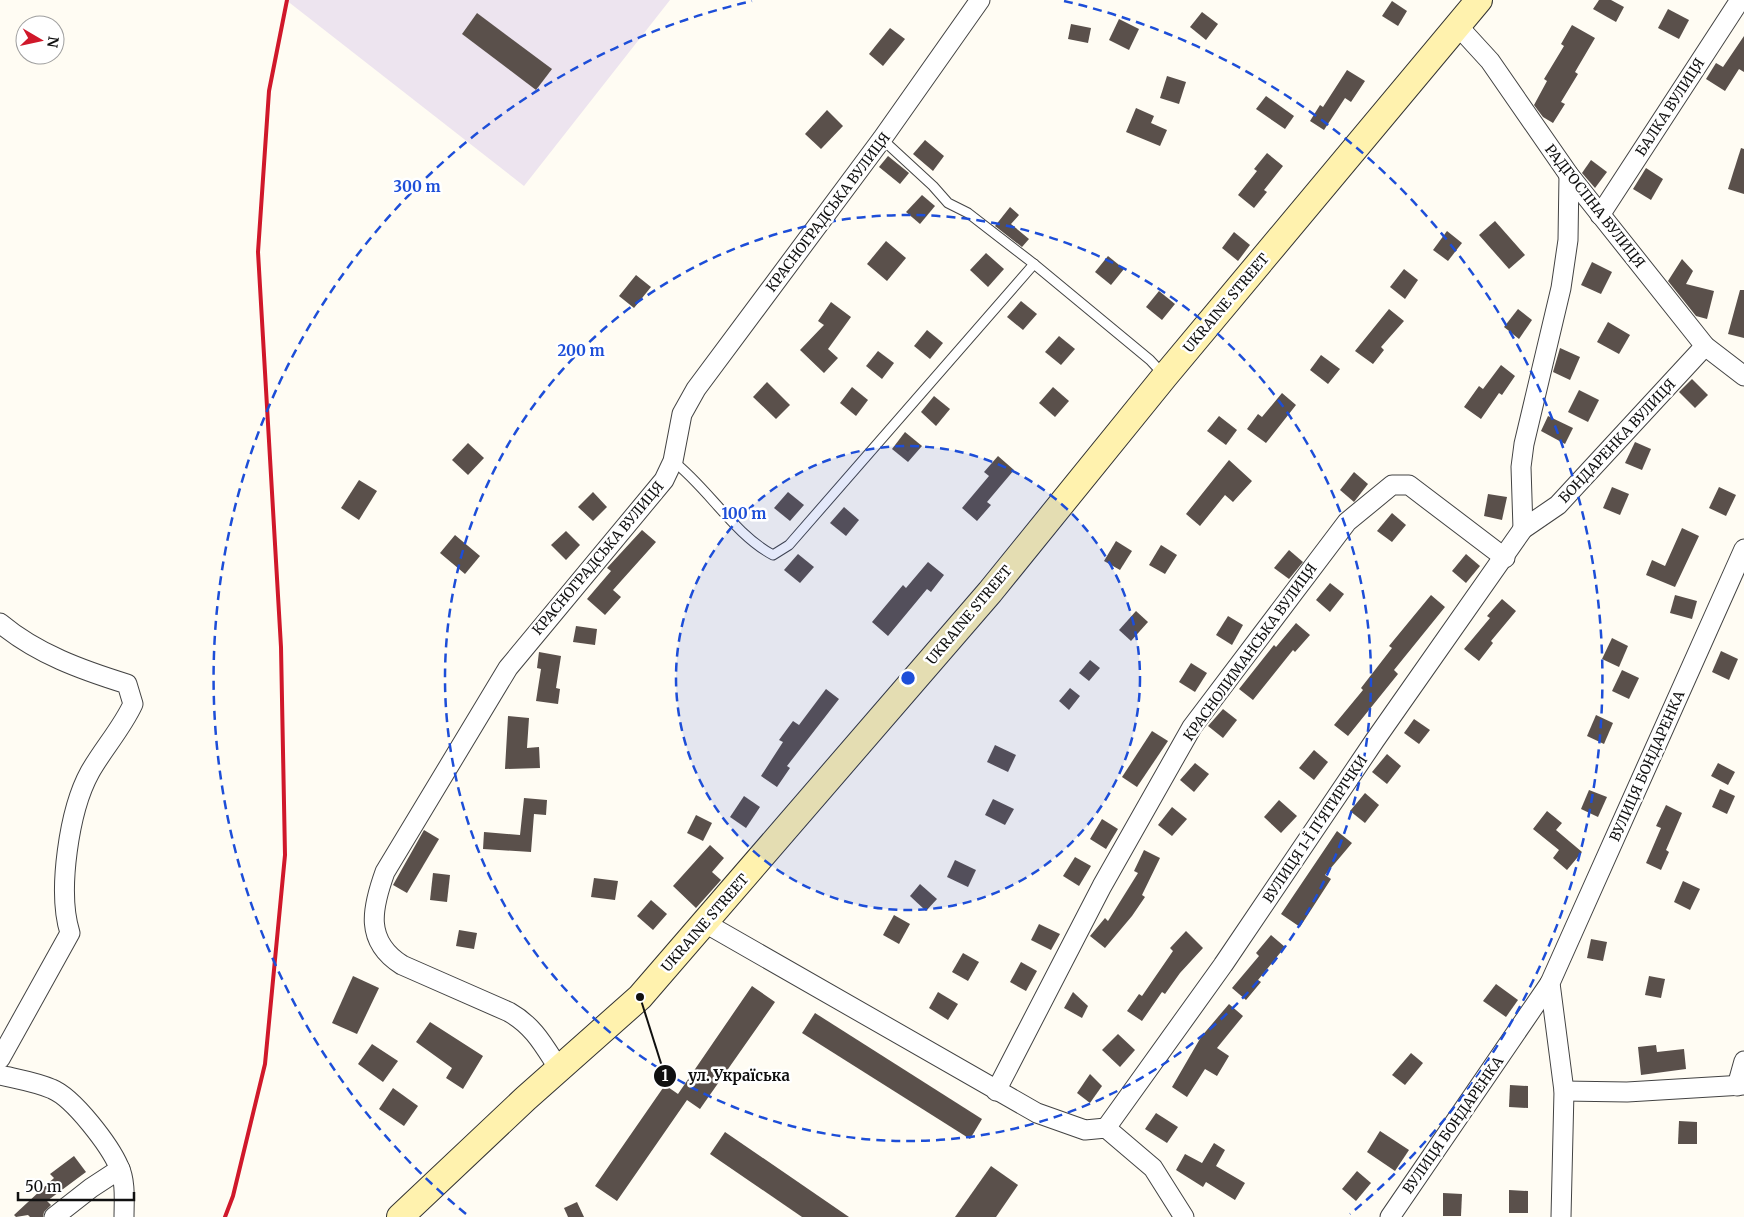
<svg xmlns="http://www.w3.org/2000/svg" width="1744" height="1217" viewBox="0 0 1744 1217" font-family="Merriweather,serif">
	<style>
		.industrial { fill: #ede4ef }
		.building { fill: #5a504b }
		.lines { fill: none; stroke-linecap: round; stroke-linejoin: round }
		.lane-casing { stroke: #434343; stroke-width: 11 }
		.street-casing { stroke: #434343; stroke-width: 21 }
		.secondary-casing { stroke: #323232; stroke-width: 28 }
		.lane { stroke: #fff; stroke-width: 9 }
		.street { stroke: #fff; stroke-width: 19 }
		.secondary { stroke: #fff2ae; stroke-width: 26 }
		.rail { stroke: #d0182a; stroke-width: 4 }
		.ring { fill: none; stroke: #1d4ed8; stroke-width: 2.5; stroke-dasharray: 9 6 }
		.labels { text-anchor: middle; stroke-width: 5; stroke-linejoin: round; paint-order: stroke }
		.street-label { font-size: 14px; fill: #101010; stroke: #fff }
		.centre { fill: #1d4ed8; stroke: #fff; stroke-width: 2.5 }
		.ring-label { font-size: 15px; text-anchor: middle; font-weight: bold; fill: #1d4ed8; stroke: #fff; stroke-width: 5; stroke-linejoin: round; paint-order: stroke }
		.leader { fill: none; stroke: #101010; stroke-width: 2 }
		.callout-dot { fill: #101010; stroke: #fff; stroke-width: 2 }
		.mark-label { font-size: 15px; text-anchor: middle; font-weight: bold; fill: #fff }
		.callout-label { font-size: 15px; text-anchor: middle; font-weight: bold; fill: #101010; stroke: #fff; stroke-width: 5; stroke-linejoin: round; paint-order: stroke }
	</style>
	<rect width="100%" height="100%" fill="#fffcf3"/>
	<!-- industrial -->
	<polygon class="industrial" points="286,0 670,0 524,186"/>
	<!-- building -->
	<g class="building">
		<polygon points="1599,0 1611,0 1624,7 1616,22 1593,9"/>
		<polygon points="1392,1 1407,11 1398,26 1382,16"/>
		<polygon points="1668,9 1689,20 1679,39 1658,28"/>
		<polygon points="1202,12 1218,24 1206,40 1190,27"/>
		<polygon points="477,13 552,69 536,90 462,34"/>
		<polygon points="1119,19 1139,29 1129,50 1109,40"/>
		<polygon points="1071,24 1091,28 1088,43 1068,39"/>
		<polygon points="1572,25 1595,38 1575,72 1578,74 1561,102 1565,104 1553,123 1543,117 1534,105 1547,81 1544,79 1564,46 1561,44"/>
		<polygon points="890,28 905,39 883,66 869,54"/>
		<polygon points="1744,36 1744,72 1739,69 1725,91 1706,79 1716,63 1723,67"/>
		<polygon points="1347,70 1365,81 1351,102 1345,98 1324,130 1310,121 1320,105 1323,107"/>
		<polygon points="1167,76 1186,82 1179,104 1160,98"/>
		<polygon points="1266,96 1294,116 1285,129 1256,109"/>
		<polygon points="1136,108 1154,116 1151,123 1167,130 1160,146 1126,132"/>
		<polygon points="827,110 843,126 821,149 805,134"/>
		<polygon points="925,140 944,156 933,171 913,154"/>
		<polygon points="1741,148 1744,149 1744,194 1728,189"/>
		<polygon points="1267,153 1283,166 1264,190 1267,192 1254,208 1238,195 1257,171 1254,169"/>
		<polygon points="888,156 909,173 900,184 879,167"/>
		<polygon points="1591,160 1607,172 1595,188 1582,173"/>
		<polygon points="1646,168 1663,179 1651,200 1633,189"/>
		<polygon points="922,195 935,206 920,224 906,212"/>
		<polygon points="1010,207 1019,215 1011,224 1029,239 1022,247 995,226"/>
		<polygon points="1495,221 1525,255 1509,269 1479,235"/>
		<polygon points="1447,231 1462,243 1448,261 1433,250"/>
		<polygon points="1234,232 1250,245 1238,261 1222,248"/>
		<polygon points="886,241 906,258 887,281 867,264"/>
		<polygon points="986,253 1004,269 988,287 970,270"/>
		<polygon points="1108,256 1124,269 1111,285 1095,272"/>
		<polygon points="1682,259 1693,271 1686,284 1714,291 1707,319 1696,316 1668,281"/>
		<polygon points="1592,262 1612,272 1601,294 1581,285"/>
		<polygon points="1404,269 1418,280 1405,299 1390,287"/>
		<polygon points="636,275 651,287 634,308 619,296"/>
		<polygon points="1740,290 1744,290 1744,338 1728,334"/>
		<polygon points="1159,291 1175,304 1162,320 1146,307"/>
		<polygon points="1021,301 1037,314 1023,330 1007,317"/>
		<polygon points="831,302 851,317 828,349 838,358 824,373 800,350 824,325 818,321"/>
		<polygon points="1389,309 1404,321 1381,347 1384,350 1373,364 1355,351"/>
		<polygon points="1518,309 1532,320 1519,339 1504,327"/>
		<polygon points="1608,322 1630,335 1619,354 1597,342"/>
		<polygon points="927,330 943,343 930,359 914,346"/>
		<polygon points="1059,336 1075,349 1061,365 1045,352"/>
		<polygon points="1560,348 1580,357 1570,380 1553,372"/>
		<polygon points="878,351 894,363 882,379 866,366"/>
		<polygon points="1321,355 1340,369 1328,384 1310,370"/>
		<polygon points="1501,365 1515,376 1502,395 1499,393 1481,419 1464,407 1479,386 1483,389"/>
		<polygon points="1692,379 1708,395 1695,408 1679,392"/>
		<polygon points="767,382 790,405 776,419 753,397"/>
		<polygon points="852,387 868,400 856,416 840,403"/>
		<polygon points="1053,387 1069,401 1055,417 1039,403"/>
		<polygon points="1579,390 1599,400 1588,422 1568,412"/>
		<polygon points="1282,393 1296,405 1266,443 1247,429 1258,414 1262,417"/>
		<polygon points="934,396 950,409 936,426 921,412"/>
		<polygon points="1219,416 1237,430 1226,445 1207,431"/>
		<polygon points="1548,416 1573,428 1565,444 1541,431"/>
		<polygon points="905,432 922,446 908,462 892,449"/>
		<polygon points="1635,442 1651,449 1642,470 1625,463"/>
		<polygon points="468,443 484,458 468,475 452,460"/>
		<polygon points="998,456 1014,470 987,502 991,505 977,521 962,508 989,476 984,472"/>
		<polygon points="1229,460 1252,481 1233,502 1225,495 1200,526 1186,514"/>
		<polygon points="1354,472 1368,484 1354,502 1340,490"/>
		<polygon points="359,480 377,491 359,520 341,508"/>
		<polygon points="1612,487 1629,494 1620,515 1603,508"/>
		<polygon points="1719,487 1736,495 1726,516 1709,508"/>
		<polygon points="593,492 607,507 593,521 578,507"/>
		<polygon points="788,492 804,505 790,521 774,508"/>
		<polygon points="1488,494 1507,497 1502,520 1484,516"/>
		<polygon points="844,507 859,520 846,536 830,523"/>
		<polygon points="1392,513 1406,525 1392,542 1377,531"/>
		<polygon points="1682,528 1699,536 1675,587 1646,575 1652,560 1665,566"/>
		<polygon points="642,530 656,542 613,590 621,597 605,615 587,599 611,571 607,568"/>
		<polygon points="566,531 580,545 566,560 551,545"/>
		<polygon points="455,535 480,556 465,574 440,553"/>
		<polygon points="1116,541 1132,551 1120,570 1104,561"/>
		<polygon points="1161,545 1177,555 1165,574 1149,565"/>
		<polygon points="1289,550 1303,562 1289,579 1274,568"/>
		<polygon points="798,554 814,567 800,583 784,570"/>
		<polygon points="1466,554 1480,566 1466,583 1452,571"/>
		<polygon points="928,562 944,575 931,592 927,589 888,636 872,622 903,585 906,588"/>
		<polygon points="1330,583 1344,594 1330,612 1316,600"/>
		<polygon points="1431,595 1445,607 1394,670 1398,674 1348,736 1334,725 1363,690 1361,688 1392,648 1389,646"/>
		<polygon points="1675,595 1697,601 1692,619 1670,613"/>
		<polygon points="1502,599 1516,611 1491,641 1493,643 1479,661 1464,649 1490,618 1487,616"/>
		<polygon points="1136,611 1148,622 1131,641 1119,630"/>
		<polygon points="1228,616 1243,625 1232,645 1216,635"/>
		<polygon points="1296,623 1310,635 1295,652 1293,650 1253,700 1239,689 1274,645 1276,647"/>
		<polygon points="576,626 597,629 595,645 573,642"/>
		<polygon points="1612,638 1628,646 1619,667 1602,659"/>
		<polygon points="1721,651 1738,659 1729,680 1712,672"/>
		<polygon points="539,652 561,656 556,688 560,689 558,704 536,701 541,669 537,668"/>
		<polygon points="1090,660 1100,668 1089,681 1079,673"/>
		<polygon points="1191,663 1207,673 1195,692 1179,682"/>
		<polygon points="1622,670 1639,678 1629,699 1612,691"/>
		<polygon points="1070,688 1080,696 1069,710 1059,701"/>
		<polygon points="826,689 839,699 787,766 790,768 777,787 761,776 783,742 779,740 793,721 799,725"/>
		<polygon points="1223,709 1237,720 1223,738 1208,726"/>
		<polygon points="1596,715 1613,723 1604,744 1587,736"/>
		<polygon points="508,716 529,718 527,748 539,747 540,768 505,769"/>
		<polygon points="1414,719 1430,730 1419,744 1404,733"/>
		<polygon points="1152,731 1168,741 1137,787 1122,777"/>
		<polygon points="995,745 1016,755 1008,772 987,762"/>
		<polygon points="1314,750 1328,762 1314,780 1299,768"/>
		<polygon points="1387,754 1401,766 1387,784 1372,772"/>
		<polygon points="1195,763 1209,774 1194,792 1180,780"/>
		<polygon points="1718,763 1735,772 1728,785 1711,776"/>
		<polygon points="1720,789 1735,796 1727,814 1712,807"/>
		<polygon points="1589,790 1607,797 1598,817 1581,809"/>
		<polygon points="1365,793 1379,805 1365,823 1350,811"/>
		<polygon points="744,796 760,807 746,828 730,817"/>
		<polygon points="524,798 547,800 546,815 534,814 531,852 483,849 484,832 520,835"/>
		<polygon points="993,799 1014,809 1005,825 985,815"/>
		<polygon points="1279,800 1297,816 1281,833 1264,817"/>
		<polygon points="1666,805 1682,813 1666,850 1669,852 1661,870 1646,863 1661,828 1656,826"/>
		<polygon points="1172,807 1187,819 1172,836 1158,825"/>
		<polygon points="1547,811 1562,823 1556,830 1582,852 1567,870 1553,858 1559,850 1533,829"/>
		<polygon points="696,815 712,823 703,841 687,833"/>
		<polygon points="1102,819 1118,829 1106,849 1090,839"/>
		<polygon points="424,830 439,839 407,893 393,885"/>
		<polygon points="1337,831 1352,843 1325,875 1331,879 1300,927 1281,914"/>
		<polygon points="710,845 724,858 712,872 721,880 696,908 673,886"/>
		<polygon points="1144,850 1160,858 1142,895 1145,897 1132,916 1105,948 1090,936 1105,918 1108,921 1138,873 1134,871"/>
		<polygon points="1075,857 1091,866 1079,886 1063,876"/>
		<polygon points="955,860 976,870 968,887 947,877"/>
		<polygon points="433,873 450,875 447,902 430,900"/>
		<polygon points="594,878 618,881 615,900 591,897"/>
		<polygon points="1683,881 1700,889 1690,910 1674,902"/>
		<polygon points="920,884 937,899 926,911 910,896"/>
		<polygon points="651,900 667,914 653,930 637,916"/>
		<polygon points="894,915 910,924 899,944 883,935"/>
		<polygon points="1039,924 1060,934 1051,950 1031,940"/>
		<polygon points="459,930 477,933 474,949 456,946"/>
		<polygon points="1186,931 1203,948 1180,973 1165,994 1162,992 1142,1021 1127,1011 1139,994 1142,996 1173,951 1170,948"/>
		<polygon points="1271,935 1285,947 1258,980 1261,982 1246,1000 1232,988 1259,956 1256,953"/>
		<polygon points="1591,939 1607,942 1603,961 1587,958"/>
		<polygon points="963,953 979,962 968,981 952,972"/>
		<polygon points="1021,962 1037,971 1026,991 1010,982"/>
		<polygon points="353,976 379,988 357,1034 332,1023"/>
		<polygon points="1649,976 1665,979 1661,998 1645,995"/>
		<polygon points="1496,984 1518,1000 1506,1017 1483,1001"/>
		<polygon points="752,986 775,1002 700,1109 687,1100 617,1201 595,1186 665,1085 678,1094"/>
		<polygon points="938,992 958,1004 948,1020 929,1008"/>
		<polygon points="1073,992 1088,1006 1082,1018 1064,1008"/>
		<polygon points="1229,1004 1243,1016 1217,1048 1229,1056 1217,1076 1205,1069 1187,1097 1172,1087 1201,1037"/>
		<polygon points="815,1013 982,1119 970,1139 802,1033"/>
		<polygon points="430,1022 483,1056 463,1089 446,1078 452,1068 416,1042"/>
		<polygon points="1118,1034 1135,1050 1120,1067 1102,1050"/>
		<polygon points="372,1044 398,1061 383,1082 358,1064"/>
		<polygon points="1656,1045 1657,1052 1684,1049 1686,1069 1641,1075 1638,1047"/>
		<polygon points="1411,1053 1423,1063 1405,1085 1392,1075"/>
		<polygon points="1090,1074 1102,1086 1090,1103 1077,1093"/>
		<polygon points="1510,1085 1528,1086 1528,1108 1509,1107"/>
		<polygon points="393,1088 418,1106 404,1126 379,1109"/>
		<polygon points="1156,1113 1178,1127 1167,1143 1145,1129"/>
		<polygon points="1679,1121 1697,1122 1697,1144 1678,1144"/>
		<polygon points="1380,1131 1409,1150 1395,1171 1367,1152"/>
		<polygon points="725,1132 849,1217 802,1217 710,1154"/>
		<polygon points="1214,1143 1225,1150 1216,1166 1245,1183 1235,1200 1206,1182 1203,1187 1176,1170 1185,1154 1202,1163"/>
		<polygon points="74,1156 86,1172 47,1201 51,1205 44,1212 43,1217 30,1217 28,1215 16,1217 14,1215 54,1178 50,1174"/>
		<polygon points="991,1166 1018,1185 996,1217 955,1217"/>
		<polygon points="1357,1171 1371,1183 1356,1201 1342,1189"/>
		<polygon points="1509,1190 1528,1191 1528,1213 1509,1213"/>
		<polygon points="1443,1193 1462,1194 1461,1216 1443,1216"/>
		<polygon points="577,1202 584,1217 568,1217 564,1208"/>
	</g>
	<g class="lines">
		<defs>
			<g id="lane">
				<polyline points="882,139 933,186 948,203 968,213 1034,264 1150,360 1163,374"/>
				<path d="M 673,461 C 708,488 734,534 773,555 L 789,545 L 1034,264"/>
			</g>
			<g id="street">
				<polyline points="1457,25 1490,61 1569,175 1705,346 1744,376"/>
				<polyline points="1600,215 1740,0"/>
				<polyline points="1523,529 1521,467 1524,444 1561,288 1568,240 1569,175"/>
				<path d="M 0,623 C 37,654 82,670 127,684 L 133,704 C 122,728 103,749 90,772 C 69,810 57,892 70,933 L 0,1059"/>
				<polyline points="705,923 1037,1113 1085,1130 1106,1128 1153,1168 1184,1217"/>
				<path d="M 559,1069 C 544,1046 534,1026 509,1012 L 402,965 C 364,941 372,908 385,872 L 508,668 L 664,480 L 673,461 L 682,414 L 696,389 L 882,139 L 980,0"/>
				<path d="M 0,1075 C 17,1079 36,1082 52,1089 C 74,1098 110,1146 119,1167 C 126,1181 124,1202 124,1217"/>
				<polyline points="1737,1086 1744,1061"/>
				<polyline points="996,1091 1102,886 1192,727 1347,522 1392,485 1409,485 1505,558"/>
				<polyline points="1564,1091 1627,1092 1744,1085"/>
				<polyline points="1106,1128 1223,965 1375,740 1523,529 1558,505 1705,346"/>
				<polyline points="54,1217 91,1188 120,1169"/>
				<polyline points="1390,1217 1550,983"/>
				<polyline points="1561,1217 1564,1091 1550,983 1744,549"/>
			</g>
			<polyline id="secondary" points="400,1217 525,1099 640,997 990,592 1165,376 1479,0"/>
		</defs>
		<!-- lane casing -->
		<use href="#lane" class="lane-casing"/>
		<!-- street casing -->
		<use href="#street" class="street-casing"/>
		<!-- secondary casing -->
		<use href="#secondary" class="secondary-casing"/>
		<!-- lane -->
		<use href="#lane" class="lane"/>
		<!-- street -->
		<use href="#street" class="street"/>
		<!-- secondary -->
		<use href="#secondary" class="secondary"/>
		<!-- rail -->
		<polyline class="rail" points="225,1217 233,1196 265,1064 285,855 281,647 258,252 269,91 287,0"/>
	</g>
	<!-- distance rings -->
	<circle cx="908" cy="678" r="232" fill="#1d4ed8" fill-opacity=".12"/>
	<g class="ring">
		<circle cx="908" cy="678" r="232"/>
		<circle cx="908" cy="678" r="463"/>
		<path d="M466 1214A695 695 0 0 1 752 1M1064 1A695 695 0 0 1 1350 1214"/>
	</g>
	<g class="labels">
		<!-- street labels -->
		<g class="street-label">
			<text transform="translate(1670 107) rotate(-57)" y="5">БАЛКА ВУЛИЦЯ</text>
			<text transform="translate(1595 206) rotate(52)" y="5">РАДГОСПНА ВУЛИЦЯ</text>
			<text transform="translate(828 212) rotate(-53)" y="5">КРАСНОГРАДСЬКА ВУЛИЦЯ</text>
			<text transform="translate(1226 303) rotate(-50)" y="5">UKRAINE STREET</text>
			<text transform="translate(1617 441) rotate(-47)" y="5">БОНДАРЕНКА ВУЛИЦЯ</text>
			<text transform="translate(598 558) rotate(-50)" y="5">КРАСНОГРАДСЬКА ВУЛИЦЯ</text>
			<text transform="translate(969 615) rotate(-50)" y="5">UKRAINE STREET</text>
			<text transform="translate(1250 652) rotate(-54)" y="5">КРАСНОЛИМАНСЬКА ВУЛИЦЯ</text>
			<text transform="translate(1647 766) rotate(-66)" y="5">ВУЛИЦЯ БОНДАРЕНКА</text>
			<text transform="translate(1315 829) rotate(-56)" y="5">ВУЛИЦЯ 1-Ї П'ЯТИРІЧКИ</text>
			<text transform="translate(705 923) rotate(-49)" y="5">UKRAINE STREET</text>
			<text transform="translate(1453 1125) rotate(-55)" y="5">ВУЛИЦЯ БОНДАРЕНКА</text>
		</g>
	</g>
	<circle cx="908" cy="678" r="8" class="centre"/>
	<g class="ring-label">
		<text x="417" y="192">300 m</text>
		<text x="581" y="356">200 m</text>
		<text x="744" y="519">100 m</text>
	</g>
	<!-- callouts -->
	<path class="leader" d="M640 997L665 1076"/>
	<g class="callout-dot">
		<circle cx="640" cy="997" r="5"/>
		<circle cx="665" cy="1076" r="12"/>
	</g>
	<g class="mark-label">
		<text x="665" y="1081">1</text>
	</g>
	<g class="callout-label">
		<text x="739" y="1081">ул. Україська</text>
	</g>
	<!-- north arrow -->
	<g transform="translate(40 40) rotate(99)"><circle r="24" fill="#ffffff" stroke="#9f9f9f"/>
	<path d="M0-4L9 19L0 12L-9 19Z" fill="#d0182a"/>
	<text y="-8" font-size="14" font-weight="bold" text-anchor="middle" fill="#101010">N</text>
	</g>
	<!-- scale -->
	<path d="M18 1192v8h116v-8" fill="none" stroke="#101010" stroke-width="2.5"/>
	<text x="25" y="1192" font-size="15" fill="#101010" stroke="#ffffff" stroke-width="4" paint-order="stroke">50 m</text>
</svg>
